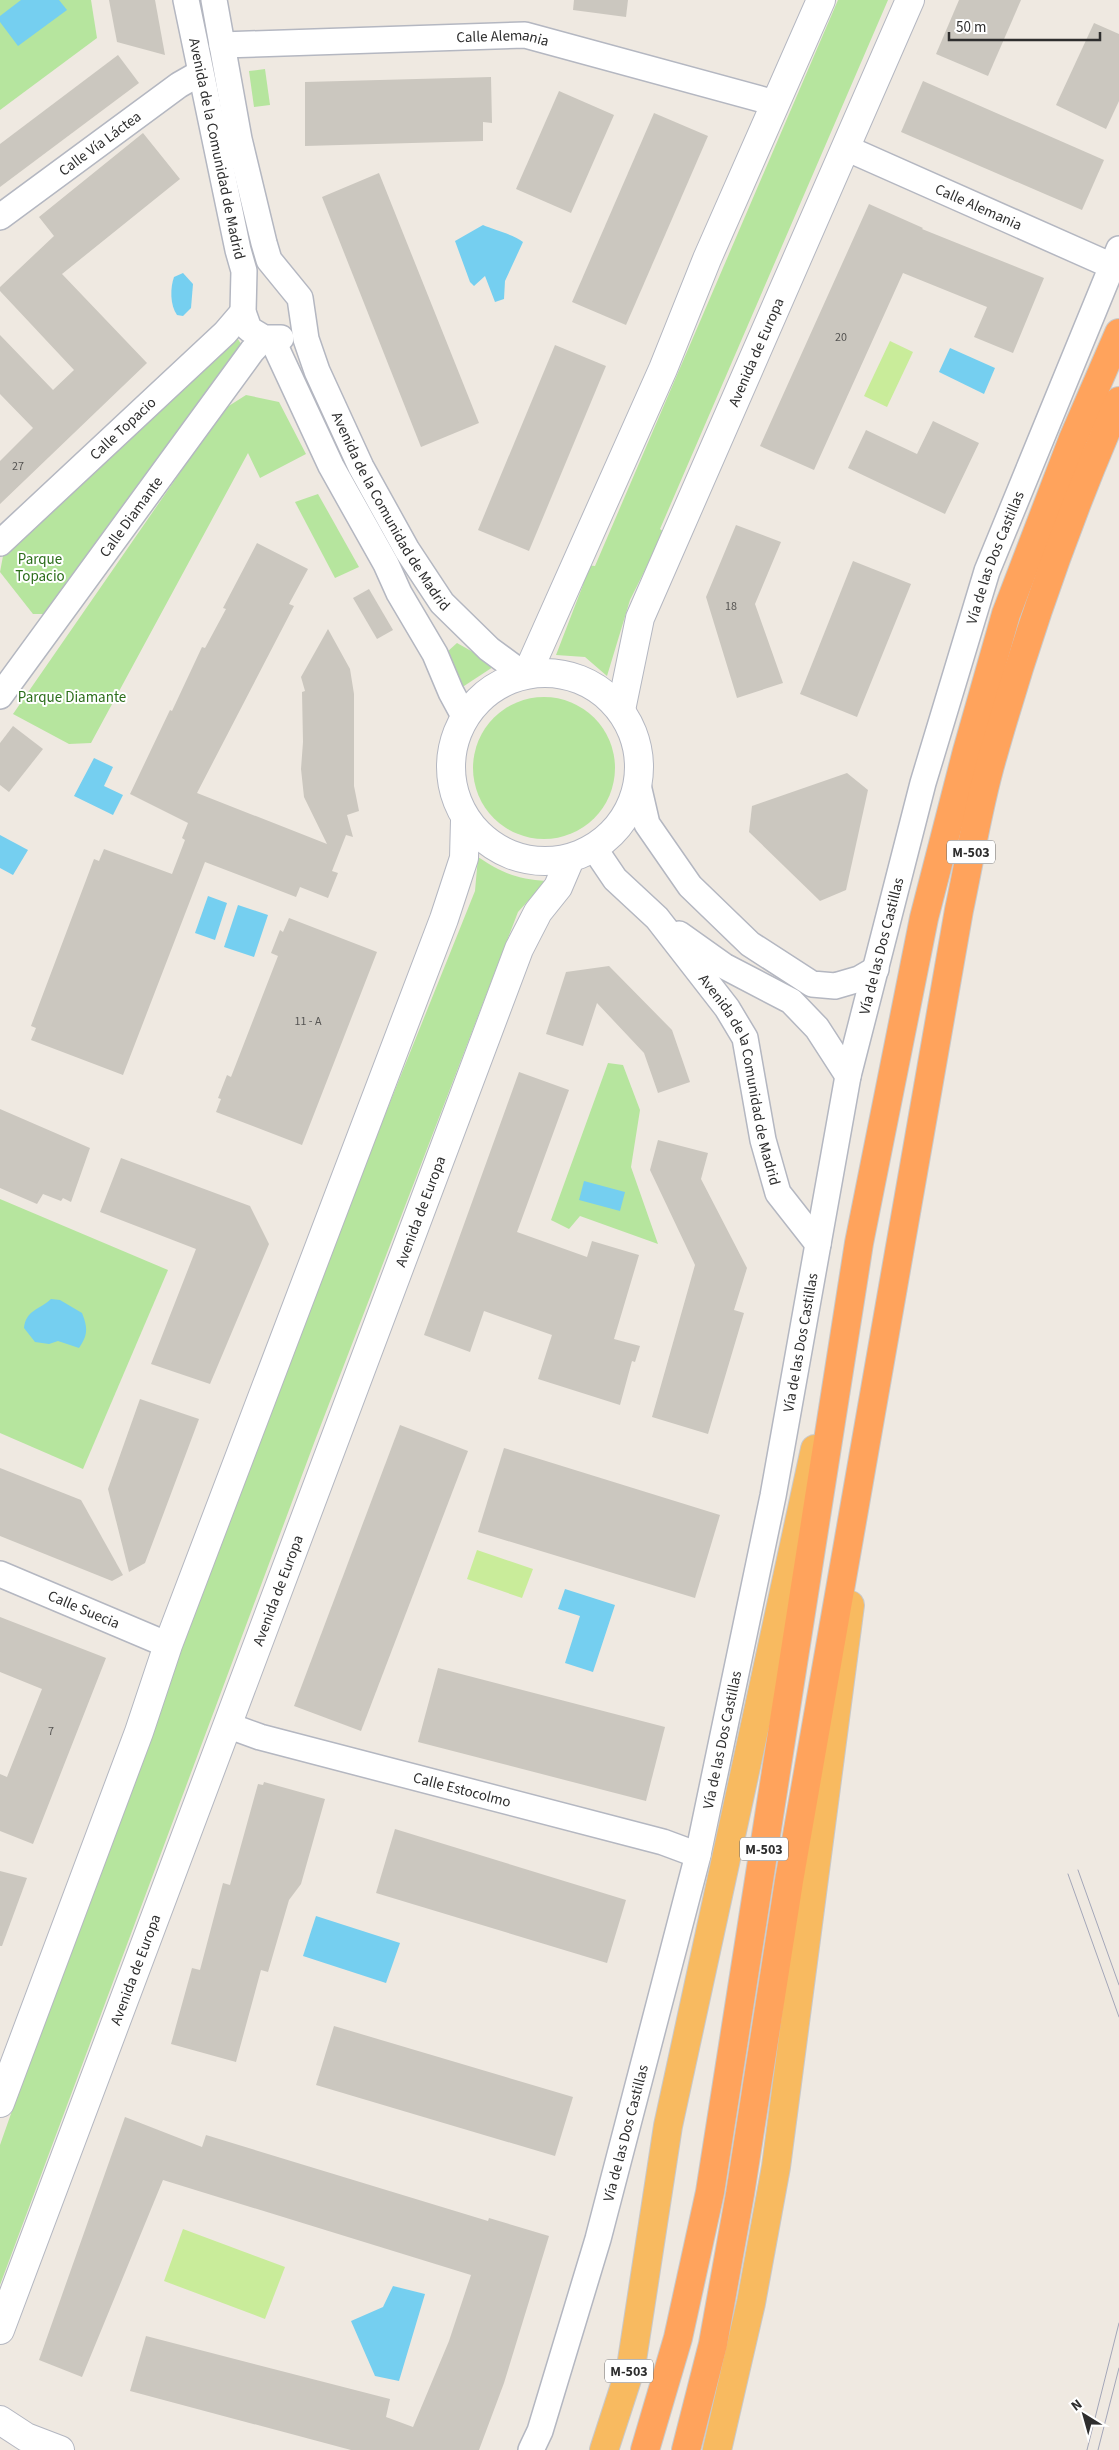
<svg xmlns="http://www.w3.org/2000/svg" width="1119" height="2450" viewBox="0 0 1119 2450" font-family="'Source Sans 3',sans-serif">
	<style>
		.green { fill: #b6e59e }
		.pitch { fill: #c9ec9a }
		.water { fill: #75cff0 }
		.building { fill: #cbc7bf }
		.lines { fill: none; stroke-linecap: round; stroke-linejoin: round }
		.minor-casing { stroke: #b4b7c1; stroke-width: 28 }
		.tertiary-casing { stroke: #b4b7c1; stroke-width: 30 }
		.trunk-casing { stroke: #c9c9c9; stroke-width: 30 }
		.motorway-casing { stroke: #c9c9c9; stroke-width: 30 }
		.minor { stroke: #fff; stroke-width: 25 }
		.tertiary { stroke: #fff; stroke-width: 28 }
		.trunk { stroke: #f8ba60; stroke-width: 28 }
		.motorway { stroke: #ffa35c; stroke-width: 28 }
		.tram { stroke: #a3a6b8; stroke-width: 1 }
		.labels { text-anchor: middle; stroke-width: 4; stroke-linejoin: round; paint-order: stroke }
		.number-label { font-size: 12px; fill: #555452 }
		.shield { fill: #fff; stroke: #6d6d6d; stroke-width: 1 }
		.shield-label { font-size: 14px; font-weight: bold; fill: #2e2e2e }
		.street-label { font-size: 15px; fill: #2e2e2e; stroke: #fff }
		.park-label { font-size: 15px; fill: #2c6e1b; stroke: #fff }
	</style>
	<rect width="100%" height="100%" fill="#efe9e1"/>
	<!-- green -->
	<g class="green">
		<polygon points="0,0 91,0 97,38 0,110"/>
		<polygon points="838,0 888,0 660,529 664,532 630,600 607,676 585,657 556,655 583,585 586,565 595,566"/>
		<polygon points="265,69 270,105 254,107 249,71"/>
		<polygon points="234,333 243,347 50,614 33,614 0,572 3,556"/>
		<polygon points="246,395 279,402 306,454 260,478 248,453 91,743 69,744 13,714 224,409"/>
		<polygon points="318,494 359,567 335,578 295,502"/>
		<polygon points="457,643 496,665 461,688 447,652"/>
		<circle cx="544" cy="768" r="71"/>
		<path d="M 478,857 C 502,873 517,879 546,881 L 518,912 L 314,1443 L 0,2285 L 0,2145 L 204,1565 L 475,891 Z"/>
		<polygon points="608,1063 623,1065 640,1110 631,1167 658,1244 580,1216 569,1229 551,1220"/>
		<polygon points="0,1199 168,1270 83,1469 0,1433"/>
	</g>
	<!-- pitch -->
	<g class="pitch">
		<polygon points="890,341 913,352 887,407 864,396"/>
		<polygon points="477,1550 533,1569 522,1598 467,1579"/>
		<polygon points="183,2229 285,2267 265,2319 164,2281"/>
	</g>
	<!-- water -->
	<g class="water">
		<polygon points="21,0 59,0 67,10 18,46 0,22 0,16"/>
		<path d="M 483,225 C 494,230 515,235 523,242 L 505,281 L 504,299 L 495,302 L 485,276 L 474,286 L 470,282 L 455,241 Z"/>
		<path d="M 183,273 L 193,284 L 191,308 L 183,316 L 177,315 C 170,305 170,288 174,277 Z"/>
		<polygon points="950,348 995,368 984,394 939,372"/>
		<polygon points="94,758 113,767 104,786 123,795 113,815 74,796"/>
		<polygon points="0,835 28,850 13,875 0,868"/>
		<polygon points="208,896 227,903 215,940 195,933"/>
		<polygon points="238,905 268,915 254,957 224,947"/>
		<polygon points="584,1181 625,1192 620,1211 579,1200"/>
		<path d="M 51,1299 L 60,1300 L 82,1313 C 88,1328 88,1335 79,1348 L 58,1341 L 49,1344 L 35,1342 L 24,1328 C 26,1310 39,1310 51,1299 Z"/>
		<polygon points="565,1589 615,1605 593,1672 565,1663 580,1616 558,1609"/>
		<polygon points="316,1916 400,1943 386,1983 303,1956"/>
		<polygon points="393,2286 425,2294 399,2381 375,2376 351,2321 383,2307"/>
	</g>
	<!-- building -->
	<g class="building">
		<polygon points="109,0 155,0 165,55 117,42"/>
		<polygon points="574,0 628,0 626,17 573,10"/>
		<polygon points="959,0 1021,0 988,76 936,54"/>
		<polygon points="1094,23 1119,34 1119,101 1106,129 1056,105"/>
		<polygon points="118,55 139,83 0,187 0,144"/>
		<polygon points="491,77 492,123 483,122 483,141 305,146 305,82"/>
		<polygon points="923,81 1104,160 1082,210 901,132"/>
		<polygon points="559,91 614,115 571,213 516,189"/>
		<polygon points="654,113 708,136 626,325 572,302"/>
		<polygon points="143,133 180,179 62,274 147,363 0,504 0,461 33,428 0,394 0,335 53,390 74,370 0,291 0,287 54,236 39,217"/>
		<polygon points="379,173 479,423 421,447 322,197"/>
		<polygon points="869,204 923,228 922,229 1044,278 1013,353 974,337 987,307 903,273 814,470 760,446"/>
		<polygon points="555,345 606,366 529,551 478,530"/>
		<polygon points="933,421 979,443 945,514 848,468 866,430 917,454"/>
		<polygon points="736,525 781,542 755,604 783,683 737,698 706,597"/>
		<polygon points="257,543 308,569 289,604 294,606 197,793 327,844 304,797 301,769 303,742 302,692 305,691 301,677 328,629 350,669 354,694 354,786 359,811 347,815 353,837 346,835 332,871 338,873 328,898 300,887 296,897 205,862 123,1075 31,1040 36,1028 31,1026 94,859 99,861 104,849 172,874 185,840 182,838 188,823 130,794 170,710 172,711 202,647 205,648 226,609 223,608"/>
		<polygon points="853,561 911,584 857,717 800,694"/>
		<polygon points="369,589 393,630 377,639 353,598"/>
		<polygon points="13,726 43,749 9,792 0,785 0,743"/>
		<polygon points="847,773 868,790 846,890 820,901 749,832 752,806"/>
		<polygon points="289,918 377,952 302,1145 216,1112 221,1099 218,1098 227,1075 231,1077 278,956 271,953 280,930 283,932"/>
		<polygon points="609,966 672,1030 690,1082 658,1093 644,1053 597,1003 583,1046 546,1034 566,972"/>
		<polygon points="519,1072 569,1090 517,1232 587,1257 592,1241 639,1255 614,1339 640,1346 635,1362 632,1361 620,1405 538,1379 552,1335 484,1311 470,1352 424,1335"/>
		<polygon points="0,1109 90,1148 71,1202 63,1198 61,1201 43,1194 37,1204 0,1188"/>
		<polygon points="658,1140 708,1153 701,1179 747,1268 734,1310 744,1313 708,1434 652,1417 695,1265 650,1170"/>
		<polygon points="121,1158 250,1206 269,1244 210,1384 151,1364 196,1249 100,1212"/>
		<polygon points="140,1399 199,1419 145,1563 129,1572 108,1489"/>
		<polygon points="400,1425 468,1451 361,1731 294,1706"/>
		<polygon points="504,1448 720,1515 695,1598 478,1532"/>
		<polygon points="0,1468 81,1500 123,1575 112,1581 0,1536"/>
		<polygon points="0,1617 106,1658 33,1844 0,1831 0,1774 7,1777 42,1689 0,1672"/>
		<polygon points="438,1668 665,1727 646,1801 418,1742"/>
		<polygon points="264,1782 325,1799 301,1884 289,1900 268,1972 261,1970 236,2062 171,2044 192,1968 200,1970 223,1883 230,1885 258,1784 263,1785"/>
		<polygon points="395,1829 626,1900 607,1963 376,1893"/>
		<polygon points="0,1871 27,1878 2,1946 0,1946"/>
		<polygon points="334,2026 573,2097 555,2156 316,2085"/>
		<polygon points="125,2117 202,2147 206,2135 488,2221 489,2218 549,2236 504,2383 479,2450 351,2450 130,2391 146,2336 390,2399 386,2417 413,2427 449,2341 471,2275 163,2180 82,2377 39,2360"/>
	</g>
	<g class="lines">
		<defs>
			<g id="minor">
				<path id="s1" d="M 186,0 L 238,250 L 244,271 L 243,312 L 249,329 L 264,338 L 281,338"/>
				<path id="s2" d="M 214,0 L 239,139 L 264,243 L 269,260 L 300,298 L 306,339 L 317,371 L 361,467 L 407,550 L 442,603 L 489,649 L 523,674"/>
				<path id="s3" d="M 222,45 L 525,35 L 775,103"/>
				<path id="s4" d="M 846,148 L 1112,266"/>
				<path id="s5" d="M 0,217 L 179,85 L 200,73"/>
				<polyline points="272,339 331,466 386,564 399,593 435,654 451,692 464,716"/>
				<path id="s6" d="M 0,543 L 225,333 L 243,312"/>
				<path id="s7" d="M 0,696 L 252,351 L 264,338"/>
				<polyline points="638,785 647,824 690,886 750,944 812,984 835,986 859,979 876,969"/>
				<path id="s8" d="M 594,848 L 615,879 L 657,918 L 727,1008 L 745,1038 L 763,1140 L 778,1193 L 818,1244"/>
				<polyline points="679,934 724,966 791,1001 817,1028 848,1076"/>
				<path id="s9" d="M 0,1574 L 168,1645"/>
				<path id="s10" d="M 227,1725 L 260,1737 L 663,1842 L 698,1855"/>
				<path id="s11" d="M 531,2450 L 540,2431 L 598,2239 L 698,1855 L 773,1496 L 848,1076 L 923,783 L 987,571 L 1119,249"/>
			</g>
			<g id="tertiary">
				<circle cx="545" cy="767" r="94"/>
				<polyline points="527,674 663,369 707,259 821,0"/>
				<path id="s12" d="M 621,710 L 640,618 L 910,0"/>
				<polyline points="0,2103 139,1732 168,1645 444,919 464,858 465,820"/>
				<path id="s13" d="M 0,2330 L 519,949 L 538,912 L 558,887 L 570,859"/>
				<polyline points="0,2420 26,2437 60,2450"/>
			</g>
			<g id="trunk">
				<polyline points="604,2450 631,2367 668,2126 815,1449"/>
				<polyline points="717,2450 751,2303 776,2167 850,1605"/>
			</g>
			<g id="motorway">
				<polyline points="645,2450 678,2338 710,2192 859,1243 924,918 967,751 1006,614 1073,439 1119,333"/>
				<path d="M 686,2450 L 713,2344 L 740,2194 L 789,1881 L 959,910 C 970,859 978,805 993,755 C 1027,635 1069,515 1119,401"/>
			</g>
		</defs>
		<!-- minor casing -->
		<use href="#minor" class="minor-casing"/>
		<!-- tertiary casing -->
		<use href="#tertiary" class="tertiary-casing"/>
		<!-- trunk casing -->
		<use href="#trunk" class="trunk-casing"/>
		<!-- motorway casing -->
		<use href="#motorway" class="motorway-casing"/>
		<!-- minor -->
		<use href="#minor" class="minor"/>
		<!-- tertiary -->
		<use href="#tertiary" class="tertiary"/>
		<!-- trunk -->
		<use href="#trunk" class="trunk"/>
		<!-- motorway -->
		<use href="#motorway" class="motorway"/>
		<!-- tram -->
		<g class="tram">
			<polyline points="1078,1870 1119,1985"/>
			<polyline points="1068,1874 1119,2017"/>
			<polyline points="1087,2450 1119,2323"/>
			<polyline points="1098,2450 1119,2368"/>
		</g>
	</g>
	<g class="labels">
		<!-- number labels -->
		<g class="number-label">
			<text x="841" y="341">20</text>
			<text x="18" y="470">27</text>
			<text x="731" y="610">18</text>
			<text x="308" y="1025">11 - A</text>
			<text x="51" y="1735">7</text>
		</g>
		<!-- shield labels -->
		<g class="shield">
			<rect x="947" y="840.5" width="48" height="23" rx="4"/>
			<rect x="740" y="1837.5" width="48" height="23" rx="4"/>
			<rect x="605" y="2359.5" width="48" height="23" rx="4"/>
		</g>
		<g class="shield-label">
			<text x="971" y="857">M-503</text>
			<text x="764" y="1854">M-503</text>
			<text x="629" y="2376">M-503</text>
		</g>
		<!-- street labels -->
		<g class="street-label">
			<text dy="5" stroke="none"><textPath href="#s3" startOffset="281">Calle Alemania</textPath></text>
			<text dy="5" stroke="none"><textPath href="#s5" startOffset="124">Calle Vía Láctea</textPath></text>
			<text dy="5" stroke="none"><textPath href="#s1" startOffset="152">Avenida de la Comunidad de Madrid</textPath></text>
			<text dy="5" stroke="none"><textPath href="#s4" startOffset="145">Calle Alemania</textPath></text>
			<text dy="5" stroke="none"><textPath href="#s12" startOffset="384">Avenida de Europa</textPath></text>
			<text dy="5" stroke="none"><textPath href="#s6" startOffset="168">Calle Topacio</textPath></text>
			<text dy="5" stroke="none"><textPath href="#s2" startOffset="549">Avenida de la Comunidad de Madrid</textPath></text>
			<text dy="5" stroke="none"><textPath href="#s7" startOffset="222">Calle Diamante</textPath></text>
			<text dy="5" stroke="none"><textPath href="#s11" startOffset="1951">Vía de las Dos Castillas</textPath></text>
			<text dy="5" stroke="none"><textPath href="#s11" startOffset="1546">Vía de las Dos Castillas</textPath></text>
			<text dy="5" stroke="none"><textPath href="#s8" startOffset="281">Avenida de la Comunidad de Madrid</textPath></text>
			<text dy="5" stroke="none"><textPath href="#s13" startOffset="1195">Avenida de Europa</textPath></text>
			<text dy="5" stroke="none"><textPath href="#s11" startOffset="1141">Vía de las Dos Castillas</textPath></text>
			<text dy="5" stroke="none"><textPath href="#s13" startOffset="790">Avenida de Europa</textPath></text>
			<text dy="5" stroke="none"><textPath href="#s9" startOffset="91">Calle Suecia</textPath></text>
			<text dy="5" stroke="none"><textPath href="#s11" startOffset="736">Vía de las Dos Castillas</textPath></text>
			<text dy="5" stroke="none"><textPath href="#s10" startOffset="244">Calle Estocolmo</textPath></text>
			<text dy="5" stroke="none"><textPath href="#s13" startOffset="385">Avenida de Europa</textPath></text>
			<text dy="5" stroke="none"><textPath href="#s11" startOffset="331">Vía de las Dos Castillas</textPath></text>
		</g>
		<!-- park labels -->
		<g class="park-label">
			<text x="40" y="564">Parque<tspan x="40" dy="17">Topacio</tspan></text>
			<text x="72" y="702">Parque Diamante</text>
		</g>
	</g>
	<!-- north arrow -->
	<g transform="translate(1084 2415) rotate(323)" stroke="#ffffff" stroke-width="4" paint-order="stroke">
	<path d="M0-4L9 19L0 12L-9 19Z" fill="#2e2e2e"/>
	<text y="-8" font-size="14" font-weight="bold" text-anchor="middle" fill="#2e2e2e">N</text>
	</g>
	<!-- scale -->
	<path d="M949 32v8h151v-8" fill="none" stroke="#2e2e2e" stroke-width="2.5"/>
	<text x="956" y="32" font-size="15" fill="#2e2e2e" stroke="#ffffff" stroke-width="4" paint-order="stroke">50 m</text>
</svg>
